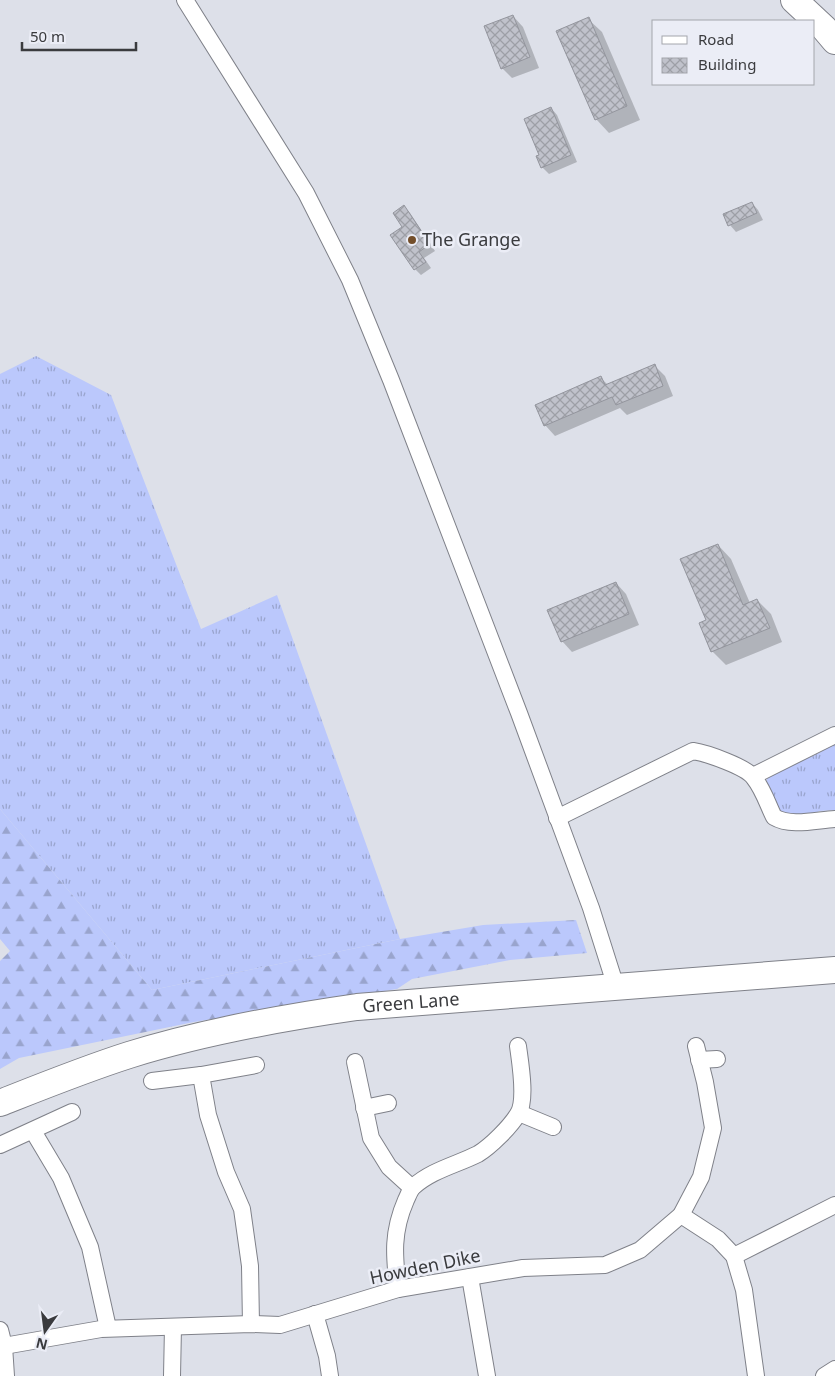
<svg xmlns="http://www.w3.org/2000/svg" width="835" height="1376" viewBox="0 0 835 1376" font-family="'Noto Sans',sans-serif">
	<style>
		.grass { fill: url(#grass-tufts) }
		.forest { fill: url(#forest-firs) }
		.shadow { fill: #0003 }
		.building { fill: url(#building-cross-hatch); stroke: #93959d }
		.lines { fill: none; stroke-linecap: round; stroke-linejoin: round }
		.street-casing { stroke: #7f8189; stroke-width: 18 }
		.primary-casing { stroke: #7f8189; stroke-width: 28 }
		.street { stroke: #fff; stroke-width: 16 }
		.primary { stroke: #fff; stroke-width: 26 }
		.poi-dot { fill: #734e2a; stroke: #ebedf6; stroke-width: 2 }
		.labels { text-anchor: middle; stroke-width: 5; stroke-linejoin: round; paint-order: stroke }
		.poi-label { font-size: 18px; fill: #3a3b3e; stroke: #ebedf6; text-anchor: start }
		.street-label { font-size: 18px; fill: #3a3b3e; stroke: #ebedf6 }
	</style>
	<defs>
		<pattern id="grass-tufts" width="24" height="20" patternUnits="userSpaceOnUse" patternTransform="scale(1.25)"><rect width="24" height="20" fill="#bbc8fc"/><path d="M3 7l-1-3M5 7V3M7 7l1-3M15 17l-1-3M17 17v-4M19 17l1-3" fill="none" stroke="#99a4cd"/></pattern>
		<pattern id="forest-firs" width="22" height="20" patternUnits="userSpaceOnUse" patternTransform="scale(1.25)"><rect width="22" height="20" fill="#bbc8fc"/><path d="M5 1l3.5 6h-7zM16 11l3.5 6h-7z" fill="#99a4cd"/></pattern>
		<pattern id="building-cross-hatch" width="8" height="8" patternUnits="userSpaceOnUse" patternTransform="scale(1.25)"><rect width="8" height="8" fill="#c0c2cb"/><path d="M0 0l8 8M0 8l8-8" fill="none" stroke="#9d9fa6"/></pattern>
	</defs>
	<rect width="100%" height="100%" fill="#dde0e9"/>
	<!-- grass -->
	<g class="grass">
		<polygon points="36,356 111,395 201,629 277,595 400,939 152,990 0,809 0,374"/>
		<path d="M 835,740 L 835,810 L 819,811 L 815,815 L 787,816 L 779,812 L 766,782 L 768,777 L 793,761 C 801,762 820,754 826,748 C 830,745 830,743 835,740 Z"/>
	</g>
	<!-- forest -->
	<polygon class="forest" points="0,809 152,990 400,939 483,925 576,920 587,953 510,960 412,979 397,989 194,1022 19,1058 0,1069 0,961 10,951 0,939"/>
	<!-- shadow -->
	<g class="shadow">
		<polygon points="513,16 523,27 539,68 512,78 502,68"/>
		<polygon points="588,19 602,32 640,120 609,133 596,119"/>
		<polygon points="551,108 557,115 577,162 549,174 542,167"/>
		<polygon points="752,203 758,210 763,220 736,232 730,225"/>
		<polygon points="404,207 410,213 435,251 424,258 431,268 421,275 415,269 404,228"/>
		<polygon points="655,366 665,376 673,396 627,415 620,408 555,436 545,425 601,378 608,385"/>
		<polygon points="718,545 731,559 750,603 757,600 771,614 782,642 726,665 712,651 707,621"/>
		<polygon points="616,583 626,594 639,625 572,652 562,641"/>
	</g>
	<!-- building -->
	<g class="building">
		<polygon points="513,15 530,57 501,69 484,26"/>
		<polygon points="589,17 627,106 595,120 556,31"/>
		<polygon points="551,107 571,155 541,168 536,156 539,155 524,119"/>
		<polygon points="752,202 757,213 728,226 723,214"/>
		<polygon points="404,205 430,244 419,252 426,262 414,270 390,235 402,227 393,213"/>
		<polygon points="655,364 663,386 616,405 612,397 544,426 535,405 601,376 605,385"/>
		<polygon points="718,544 743,605 757,599 770,628 711,652 699,623 706,620 680,559"/>
		<polygon points="616,582 629,614 561,642 547,610"/>
	</g>
	<g class="lines">
		<defs>
			<g id="street">
				<polyline points="185,0 306,193 350,280 391,380 519,713 591,908 616,987"/>
				<polyline points="753,776 835,735"/>
				<path d="M 557,818 L 693,751 C 706,753 747,767 754,778 C 763,789 768,805 774,817 C 791,827 816,820 835,819"/>
				<polyline points="699,1060 717,1059"/>
				<polyline points="355,1062 371,1138 389,1167 412,1188"/>
				<polyline points="152,1081 201,1075"/>
				<polyline points="364,1108 388,1103"/>
				<polyline points="519,1113 553,1127"/>
				<polyline points="33,1131 61,1178 90,1247 108,1328"/>
				<polyline points="0,1145 72,1112"/>
				<polyline points="681,1215 718,1239 734,1256 744,1290 756,1376"/>
				<polyline points="734,1256 835,1205"/>
				<polyline points="470,1277 487,1376"/>
				<path d="M 398,1289 C 394,1255 392,1232 406,1200 C 408,1196 410,1190 413,1187 C 432,1170 456,1165 478,1154 C 491,1146 510,1127 518,1114 C 527,1100 520,1062 518,1046"/>
				<polyline points="315,1314 327,1356 330,1376"/>
				<polyline points="251,1324 250,1266 242,1209 226,1172 208,1115 201,1075 256,1065"/>
				<polyline points="0,1330 4,1346 6,1376"/>
				<polyline points="4,1346 101,1329 251,1324 280,1325 398,1289 523,1268 605,1265 640,1250 681,1215 701,1177 713,1128 705,1082 696,1046"/>
				<polyline points="172,1376 173,1327"/>
				<polyline points="824,1376 835,1369"/>
			</g>
			<g id="primary">
				<polyline points="794,0 824,28 835,41"/>
				<path id="s1" d="M 0,1103 C 43,1086 85,1069 129,1055 C 203,1032 280,1018 357,1007 L 835,970"/>
			</g>
		</defs>
		<!-- street casing -->
		<use href="#street" class="street-casing"/>
		<!-- primary casing -->
		<use href="#primary" class="primary-casing"/>
		<!-- street -->
		<use href="#street" class="street"/>
		<!-- primary -->
		<use href="#primary" class="primary"/>
	</g>
	<!-- markers -->
	<circle class="poi-dot" cx="412" cy="240" r="5"/>
	<g class="labels">
		<!-- poi labels -->
		<g class="poi-label">
			<text x="422" y="246">The Grange</text>
		</g>
		<!-- street labels -->
		<g class="street-label">
			<text dy="6" stroke="none"><textPath href="#s1" startOffset="425">Green Lane</textPath></text>
			<text transform="translate(425 1267) rotate(-12)" y="6">Howden Dike</text>
		</g>
	</g>
	<!-- legend -->
	<rect x="652" y="20" width="162" height="65" fill="#ebedf6" stroke="#a4a6ac"/>
	<rect x="662" y="36" width="25" height="8" fill="#ffffff" stroke="#a4a6ac"/>
	<text x="698" y="45" font-size="15" fill="#3a3b3e">Road</text>
	<rect x="662" y="58" width="25" height="15" fill="url(#building-cross-hatch)" stroke="#a4a6ac"/>
	<text x="698" y="70" font-size="15" fill="#3a3b3e">Building</text>
	<!-- north arrow -->
	<g transform="translate(45 1331) rotate(194)" stroke="#ebedf6" stroke-width="4" paint-order="stroke">
	<path d="M0-4L9 19L0 12L-9 19Z" fill="#3a3b3e"/>
	<text y="-8" font-size="14" font-weight="bold" text-anchor="middle" fill="#3a3b3e">N</text>
	</g>
	<!-- scale -->
	<path d="M22 42v8h114v-8" fill="none" stroke="#3a3b3e" stroke-width="2.5"/>
	<text x="30" y="42" font-size="15" fill="#3a3b3e" stroke="#ebedf6" stroke-width="4" paint-order="stroke">50 m</text>
</svg>
